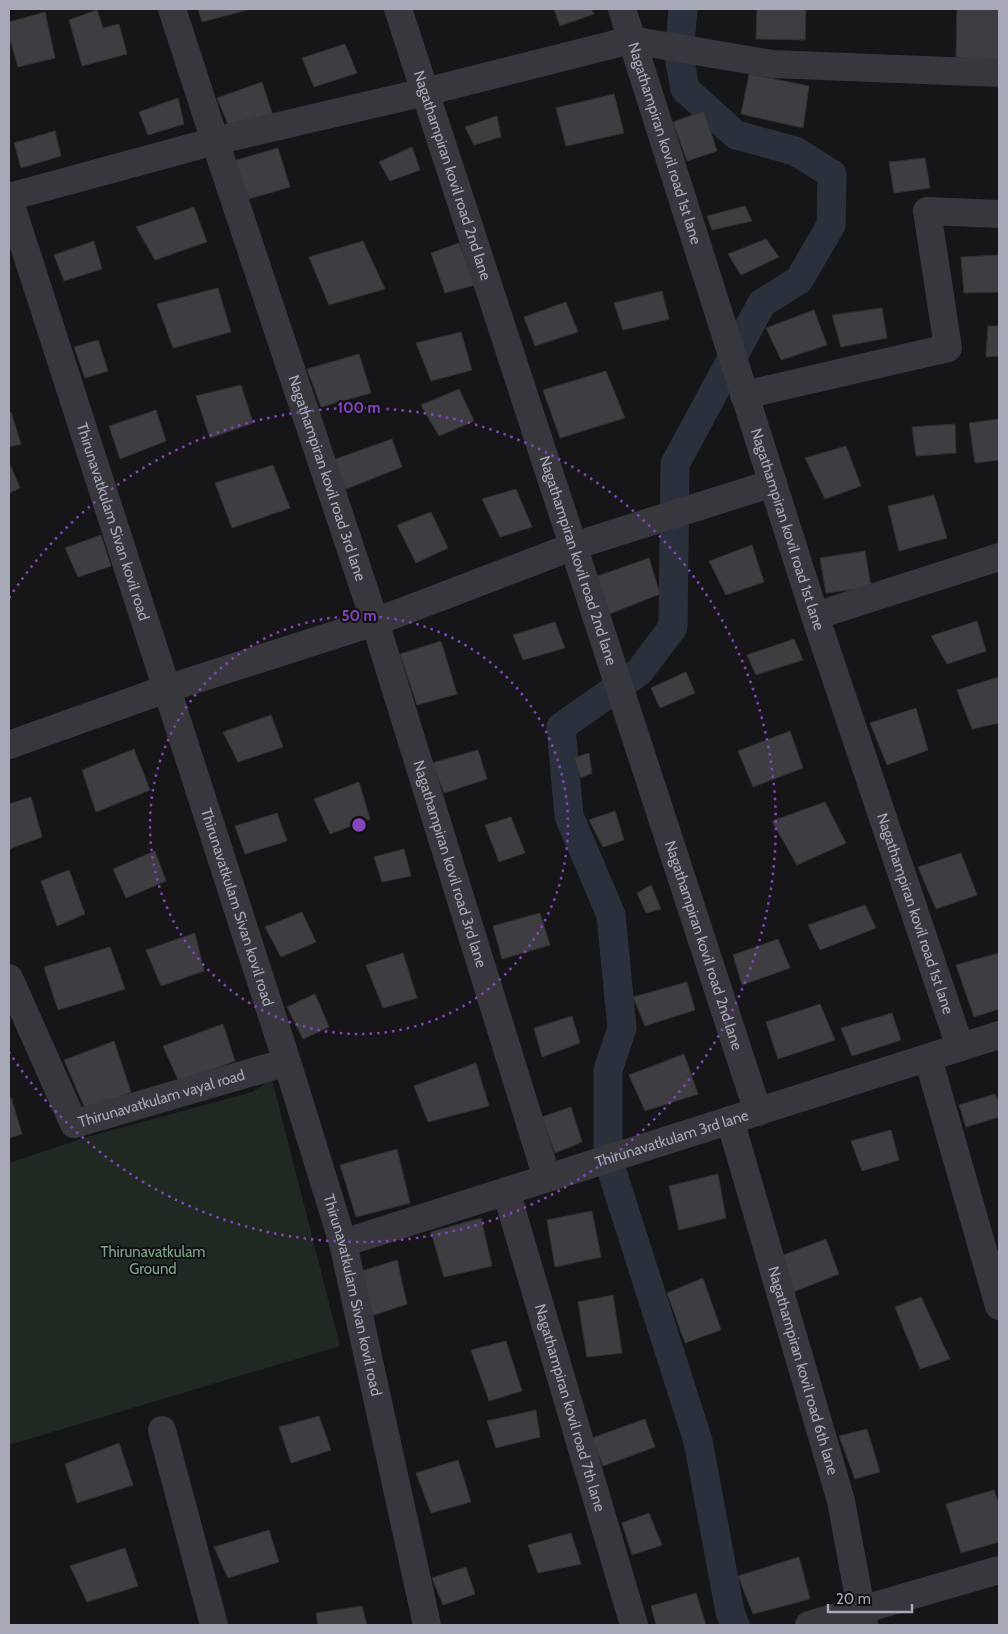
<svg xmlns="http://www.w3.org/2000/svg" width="1008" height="1634" viewBox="0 0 1008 1634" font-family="Cabin,sans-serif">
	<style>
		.green { fill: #202822 }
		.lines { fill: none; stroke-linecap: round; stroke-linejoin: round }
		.canal { stroke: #2b313c; stroke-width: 29 }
		.building { fill: #3d3d42; stroke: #313034 }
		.minor { stroke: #37373d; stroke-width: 28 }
		.ring { fill: none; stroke: #8445be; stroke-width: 2.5; stroke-dasharray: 2.5 5 }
		.labels { text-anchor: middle; stroke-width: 4; stroke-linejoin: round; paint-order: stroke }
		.street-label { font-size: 15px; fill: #a7a9b8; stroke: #111113 }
		.park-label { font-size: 15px; fill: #7ea488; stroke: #111113 }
		.centre { fill: #8445be; stroke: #111113; stroke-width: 2.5 }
		.ring-label { font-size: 15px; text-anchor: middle; font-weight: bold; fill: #8445be; stroke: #111113; stroke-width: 4; stroke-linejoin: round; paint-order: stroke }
	</style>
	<rect width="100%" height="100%" fill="#161618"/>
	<!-- green -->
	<polygon class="green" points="272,1079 340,1346 9,1445 9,1163 87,1137 252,1092"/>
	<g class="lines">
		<!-- canal -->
		<polyline class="canal" points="683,9 679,56 685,89 736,135 795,151 832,174 831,225 799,280 762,303 675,464 673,627 639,672 561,727 569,816 611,915 622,1028 608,1070 608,1159 698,1441 730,1612 735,1625"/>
	</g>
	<!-- building -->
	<g class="building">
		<polygon points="198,9 251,9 202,22"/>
		<polygon points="554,9 592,9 594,14 560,26"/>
		<polygon points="757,9 806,9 805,40 756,39"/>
		<polygon points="957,9 999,9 999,63 956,57"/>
		<polygon points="97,10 103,28 119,24 127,54 82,66 69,20"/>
		<polygon points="45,12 55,58 18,67 9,36 9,22"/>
		<polygon points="345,44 357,73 314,87 302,58"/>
		<polygon points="749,74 809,86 803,128 741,114"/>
		<polygon points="262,82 273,116 230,129 217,98"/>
		<polygon points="614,94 624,133 566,146 556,108"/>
		<polygon points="178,98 184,124 148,135 139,112"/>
		<polygon points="704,111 717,151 687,161 673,122"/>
		<polygon points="497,116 501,137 474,145 465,127"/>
		<polygon points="55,131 61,156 21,168 14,143"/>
		<polygon points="412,147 420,170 390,181 379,162"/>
		<polygon points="278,148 290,187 249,199 233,161"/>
		<polygon points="925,158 930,188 894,193 889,162"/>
		<polygon points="745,206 752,221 712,230 707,216"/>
		<polygon points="194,207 207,242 155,260 136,227"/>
		<polygon points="766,239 779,257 741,275 728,254"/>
		<polygon points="94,241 102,269 64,281 54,255"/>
		<polygon points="363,241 385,289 329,305 309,257"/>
		<polygon points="459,243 475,285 445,293 431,253"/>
		<polygon points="999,255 999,292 964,293 961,257"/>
		<polygon points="218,288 231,332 173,348 157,304"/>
		<polygon points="662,291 669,319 623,330 614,303"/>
		<polygon points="566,302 578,332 535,346 524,317"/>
		<polygon points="882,308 887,338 841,347 832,315"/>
		<polygon points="814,310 827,345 781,360 766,328"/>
		<polygon points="988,326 999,326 999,356 986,357"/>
		<polygon points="461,332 472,370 431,381 416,343"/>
		<polygon points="98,340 108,371 85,378 74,347"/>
		<polygon points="359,354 371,393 321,407 307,369"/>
		<polygon points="606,371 625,418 560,438 543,390"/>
		<polygon points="241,385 253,423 210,438 196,396"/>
		<polygon points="459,389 474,421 439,436 421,405"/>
		<polygon points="156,410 166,441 120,459 109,426"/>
		<polygon points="11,412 21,444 9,447 9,413"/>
		<polygon points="999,419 999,460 975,463 969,423"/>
		<polygon points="955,424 956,453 916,456 912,427"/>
		<polygon points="392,439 402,467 346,489 333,460"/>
		<polygon points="846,446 861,486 825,499 805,458"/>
		<polygon points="9,462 20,488 9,493"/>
		<polygon points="273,465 290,508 232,528 215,483"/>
		<polygon points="516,489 532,527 500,537 482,499"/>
		<polygon points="934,495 947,538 899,551 888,506"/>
		<polygon points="431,512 448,548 416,563 397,525"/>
		<polygon points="101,535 111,566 78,577 65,548"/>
		<polygon points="752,545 764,582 726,595 709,561"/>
		<polygon points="865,551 871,587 826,593 820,558"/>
		<polygon points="649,558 660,594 607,615 595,577"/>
		<polygon points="977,621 986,651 947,664 931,636"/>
		<polygon points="555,622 565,648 523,660 513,635"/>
		<polygon points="794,639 803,660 756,675 747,655"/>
		<polygon points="441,641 457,694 417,705 400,654"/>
		<polygon points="686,672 695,693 660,708 651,688"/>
		<polygon points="999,677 999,723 972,729 957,690"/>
		<polygon points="916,708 928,750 887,765 870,723"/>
		<polygon points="271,715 283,747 238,762 223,732"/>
		<polygon points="790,731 803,768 753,787 738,751"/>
		<polygon points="134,749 150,790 96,812 82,770"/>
		<polygon points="478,750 487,779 444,793 432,763"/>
		<polygon points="589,753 592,773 581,778 574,758"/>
		<polygon points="359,782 370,819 330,834 314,799"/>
		<polygon points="31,797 42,837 9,849 9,804"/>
		<polygon points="825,802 846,843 797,865 772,821"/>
		<polygon points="615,811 624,840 603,847 589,820"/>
		<polygon points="277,813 287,841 245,854 235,826"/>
		<polygon points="511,817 525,853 499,862 485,825"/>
		<polygon points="404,849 411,876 382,882 374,857"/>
		<polygon points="155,851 166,881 126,898 113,869"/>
		<polygon points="961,853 977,895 936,909 918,867"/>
		<polygon points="69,870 85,914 57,926 41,881"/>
		<polygon points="651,885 661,909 646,913 637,893"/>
		<polygon points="865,905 876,928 820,950 808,925"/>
		<polygon points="302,912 316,942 281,957 265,927"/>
		<polygon points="540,913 550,945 502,959 493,926"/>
		<polygon points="195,933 204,971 161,986 146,950"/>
		<polygon points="778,939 790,968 742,985 733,955"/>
		<polygon points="110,947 125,989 58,1010 44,967"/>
		<polygon points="403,953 417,998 383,1008 366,965"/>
		<polygon points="999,953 999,1009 974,1017 956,965"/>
		<polygon points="687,982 695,1010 645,1026 633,997"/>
		<polygon points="315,994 329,1027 303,1039 287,1007"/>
		<polygon points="820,1004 835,1040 778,1059 766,1022"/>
		<polygon points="892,1013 901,1040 852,1056 841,1028"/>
		<polygon points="572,1016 580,1043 542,1057 534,1028"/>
		<polygon points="223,1024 235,1061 179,1082 163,1046"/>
		<polygon points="114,1041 131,1092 86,1111 64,1060"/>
		<polygon points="684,1054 698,1094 645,1111 629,1075"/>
		<polygon points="476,1063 489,1106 428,1122 414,1086"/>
		<polygon points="995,1094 999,1103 999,1117 966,1127 959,1105"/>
		<polygon points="11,1097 22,1134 9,1138 9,1098"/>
		<polygon points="571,1107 582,1142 555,1153 542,1117"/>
		<polygon points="891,1130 899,1160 862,1171 851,1141"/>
		<polygon points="397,1149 410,1203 356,1217 340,1165"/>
		<polygon points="718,1174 726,1218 679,1230 669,1186"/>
		<polygon points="592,1211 601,1257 555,1267 547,1220"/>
		<polygon points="481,1218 492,1266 444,1277 431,1232"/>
		<polygon points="826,1239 839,1274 793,1292 781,1256"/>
		<polygon points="397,1260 407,1304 371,1316 359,1272"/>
		<polygon points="703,1278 721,1330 685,1343 667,1293"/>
		<polygon points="613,1295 622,1353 587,1357 578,1302"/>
		<polygon points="921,1297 950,1359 920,1369 895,1307"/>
		<polygon points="506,1341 522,1391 489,1401 471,1350"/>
		<polygon points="536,1410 540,1437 496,1448 487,1421"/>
		<polygon points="319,1416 331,1450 291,1463 279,1427"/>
		<polygon points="645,1419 655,1447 603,1466 592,1438"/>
		<polygon points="867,1429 880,1472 855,1479 839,1436"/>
		<polygon points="119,1443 133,1485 77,1503 65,1464"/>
		<polygon points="458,1460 471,1502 431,1513 416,1473"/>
		<polygon points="994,1490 999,1504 999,1542 961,1553 946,1504"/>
		<polygon points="649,1513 662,1545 632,1555 622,1523"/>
		<polygon points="269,1530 279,1562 228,1578 214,1547"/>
		<polygon points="571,1533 581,1564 538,1573 528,1545"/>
		<polygon points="125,1548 138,1586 87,1602 70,1566"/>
		<polygon points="799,1557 810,1599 753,1614 738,1576"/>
		<polygon points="466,1567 475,1594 443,1605 432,1578"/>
		<polygon points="696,1593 706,1625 656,1625 651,1606"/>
		<polygon points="362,1606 367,1625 318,1625 316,1613"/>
	</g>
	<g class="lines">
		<!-- minor -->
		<g class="minor">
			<path id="s1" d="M 172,9 L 215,141 L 375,622 L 547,1178"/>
			<path id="s2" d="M 398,9 L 758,1112"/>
			<path id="s3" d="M 622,9 L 815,616 L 960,1047"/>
			<polyline points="9,197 215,141 425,92 631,40 772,64 999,73"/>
			<path id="s4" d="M 9,199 L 287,1062 L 343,1243 L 427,1625"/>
			<polyline points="744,395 948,348 927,211 999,214"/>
			<polyline points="815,616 999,557"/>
			<polyline points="9,745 166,689 375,622 574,546 773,483"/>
			<path id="s5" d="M 9,978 L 74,1124 L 287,1062"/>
			<polyline points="928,1058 999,1306"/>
			<path id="s6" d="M 730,1120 L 841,1501 L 864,1625"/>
			<path id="s7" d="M 506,1191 L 634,1625"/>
			<path id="s8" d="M 343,1243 L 999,1035"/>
			<polyline points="162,1430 214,1625"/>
			<polyline points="809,1625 999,1570"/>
		</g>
	</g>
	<!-- distance rings -->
	<g class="ring">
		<circle cx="359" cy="825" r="209"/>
		<path d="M9 598A417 417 0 1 1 9 1052"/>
	</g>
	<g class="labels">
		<!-- street labels -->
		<g class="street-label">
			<text dy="5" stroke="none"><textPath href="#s3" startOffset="141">Nagathampiran kovil road 1st lane</textPath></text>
			<text dy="5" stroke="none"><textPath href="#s2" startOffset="175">Nagathampiran kovil road 2nd lane</textPath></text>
			<text dy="5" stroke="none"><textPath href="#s1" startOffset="494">Nagathampiran kovil road 3rd lane</textPath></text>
			<text dy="5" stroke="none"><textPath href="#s4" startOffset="339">Thirunavatkulam Sivan kovil road</textPath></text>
			<text dy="5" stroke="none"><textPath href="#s3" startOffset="546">Nagathampiran kovil road 1st lane</textPath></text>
			<text dy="5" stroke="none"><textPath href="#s2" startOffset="580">Nagathampiran kovil road 2nd lane</textPath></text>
			<text dy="5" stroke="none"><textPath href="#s1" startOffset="899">Nagathampiran kovil road 3rd lane</textPath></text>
			<text dy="5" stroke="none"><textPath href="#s4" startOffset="744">Thirunavatkulam Sivan kovil road</textPath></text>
			<text dy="5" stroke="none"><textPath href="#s3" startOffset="951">Nagathampiran kovil road 1st lane</textPath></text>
			<text dy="5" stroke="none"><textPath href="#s2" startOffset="985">Nagathampiran kovil road 2nd lane</textPath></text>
			<text dy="5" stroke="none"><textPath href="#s5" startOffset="251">Thirunavatkulam vayal road</textPath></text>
			<text dy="5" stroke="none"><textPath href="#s8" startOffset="345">Thirunavatkulam 3rd lane</textPath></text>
			<text dy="5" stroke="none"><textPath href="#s4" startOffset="1149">Thirunavatkulam Sivan kovil road</textPath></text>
			<text dy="5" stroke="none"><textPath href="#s6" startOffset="261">Nagathampiran kovil road 6th lane</textPath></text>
			<text dy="5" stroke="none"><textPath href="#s7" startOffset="226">Nagathampiran kovil road 7th lane</textPath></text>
		</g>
		<!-- park labels -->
		<g class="park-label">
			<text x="153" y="1257">Thirunavatkulam<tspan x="153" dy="17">Ground</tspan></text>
		</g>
	</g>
	<circle cx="359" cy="825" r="8" class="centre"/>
	<g class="ring-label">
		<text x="359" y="413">100 m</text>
		<text x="359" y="621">50 m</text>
	</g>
	<!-- border -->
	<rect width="1008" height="1634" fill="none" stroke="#a7a9b8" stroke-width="20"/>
	<!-- scale -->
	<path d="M828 1604v8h84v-8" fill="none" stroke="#a7a9b8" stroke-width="2.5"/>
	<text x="836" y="1604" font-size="15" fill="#a7a9b8" stroke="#111113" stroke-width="4" paint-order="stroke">20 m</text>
</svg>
